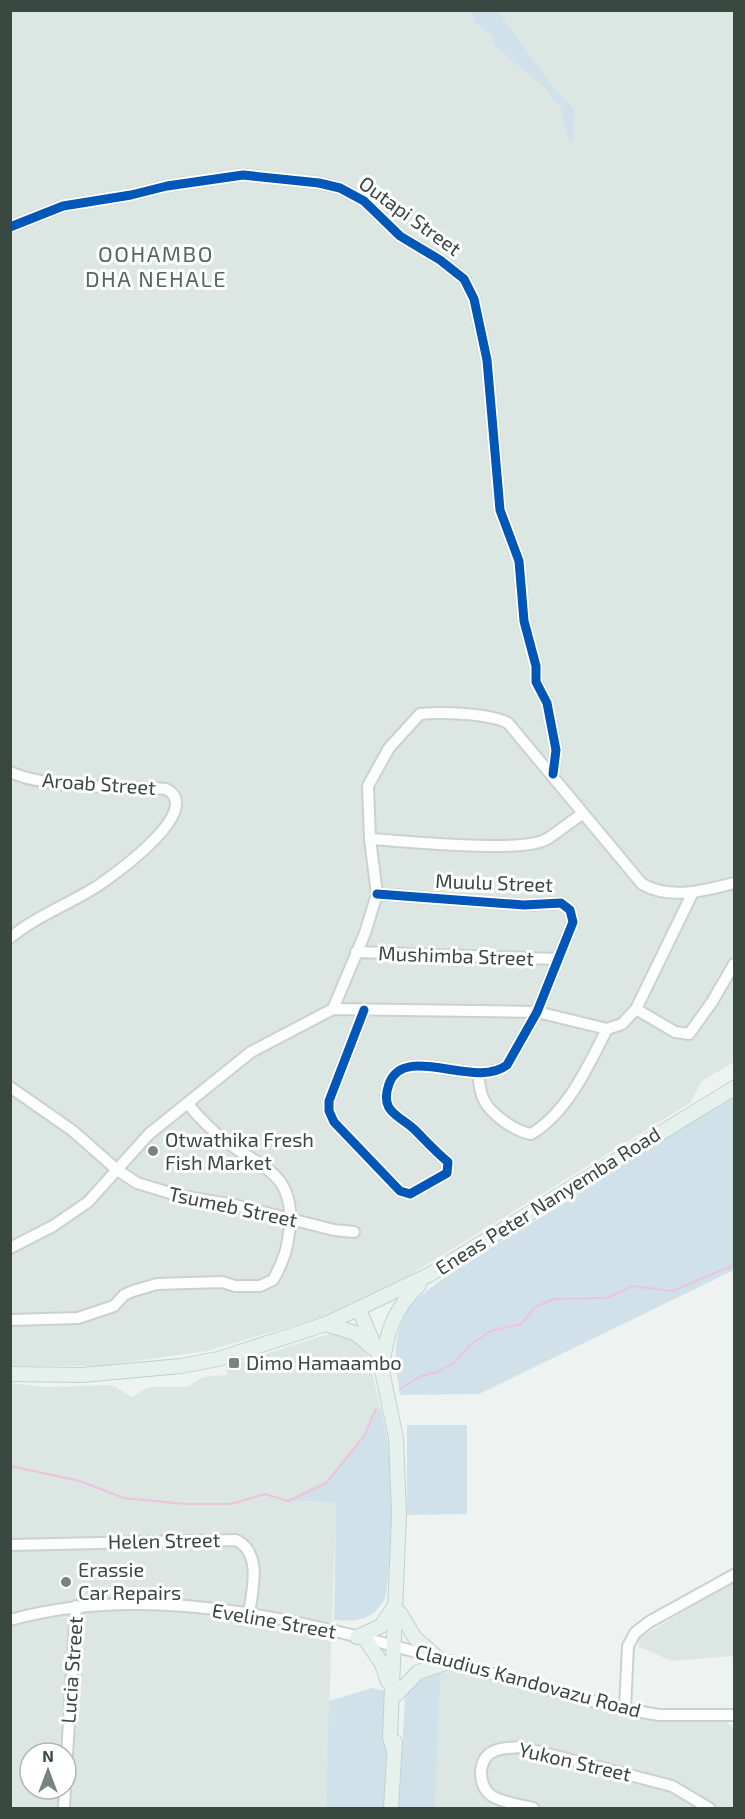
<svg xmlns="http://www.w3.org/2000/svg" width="745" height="1819" viewBox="0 0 745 1819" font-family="'Exo 2',sans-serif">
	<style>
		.residential { fill: #dce6e2; fill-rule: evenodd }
		.green { fill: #d0e1ea }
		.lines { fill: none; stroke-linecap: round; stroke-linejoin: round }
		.stream { stroke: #ecc3de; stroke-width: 2 }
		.minor-casing { stroke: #cbd1cf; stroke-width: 14 }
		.major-casing { stroke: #bdd3cb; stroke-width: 16 }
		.minor { stroke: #fcfdfd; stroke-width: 10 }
		.major { stroke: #e6f0ed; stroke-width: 14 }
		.cycleway-casing { stroke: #fff; stroke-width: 13 }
		.cycleway { stroke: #0057b8; stroke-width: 9 }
		.poi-dot { fill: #79847f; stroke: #fff; stroke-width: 2 }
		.labels { text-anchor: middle; stroke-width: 6; stroke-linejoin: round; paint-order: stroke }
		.street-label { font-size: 20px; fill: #3a4842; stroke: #fff }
		.poi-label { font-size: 20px; fill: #3a4842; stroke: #fff; text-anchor: start }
		.quarter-label { font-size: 22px; letter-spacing: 1.5px; fill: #526a5f; stroke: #fff }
	</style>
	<rect width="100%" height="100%" fill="#eef3f1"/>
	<!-- residential -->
	<g class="residential">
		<polygon points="10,11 472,11 475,21 491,35 495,46 544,88 561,109 568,140 574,141 575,107 553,87 498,11 734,11 734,1062 702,1081 690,1103 408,1276 319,1318 207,1351 99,1366 11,1366"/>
		<path d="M 332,1333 L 352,1337 L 367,1352 L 380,1406 L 364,1436 L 326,1483 L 289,1501 L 336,1502 L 326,1808 L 11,1808 L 11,1383 L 45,1387 L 112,1385 L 132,1397 L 148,1387 L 187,1387 L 203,1377 L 227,1375 L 226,1366 ZM 30,1753 L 66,1753 L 66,1789 L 30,1789 Z"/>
		<polygon points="734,1581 734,1656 672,1661 639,1647 639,1638"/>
		<polygon points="441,1668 453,1668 620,1714 658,1721 726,1721 734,1729 734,1808 435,1808"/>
	</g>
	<!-- green -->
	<g class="green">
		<polygon points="472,11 498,11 553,87 575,108 574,141 568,140 561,109 544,88 495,46 491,35 474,21"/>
		<path d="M 734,1096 L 734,1270 L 479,1394 L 400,1395 C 395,1365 391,1340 407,1311 C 422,1285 523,1229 553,1210 C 613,1172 672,1131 734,1096 Z"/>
		<path d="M 380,1406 C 397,1466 392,1534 386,1596 C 375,1620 358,1622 334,1620 L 336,1502 L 288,1501 L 326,1483 L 364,1436 Z"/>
		<polygon points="407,1425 467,1425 467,1514 407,1515"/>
		<polygon points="441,1668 435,1808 399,1808 405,1697 416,1679"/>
		<polygon points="372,1688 391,1692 391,1808 326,1808 329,1701"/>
	</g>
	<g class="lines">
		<!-- stream -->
		<g class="stream">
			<polyline points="400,1389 421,1376 438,1372 455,1362 471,1344 491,1331 521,1324 535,1307 554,1299 607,1298 632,1286 672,1291 734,1265"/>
			<polyline points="10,1466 80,1481 124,1498 185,1504 231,1504 265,1494 288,1501 326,1483 364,1436 376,1409"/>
		</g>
		<defs>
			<g id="minor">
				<polyline points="10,227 63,206 131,195 167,186 243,175 319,183 340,188 364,201 400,236 440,260 464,279 474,299 487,360 500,510 519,561 524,621 536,666 536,682 547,703 556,750 553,774"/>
				<path d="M 10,772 C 51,790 121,786 166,789 C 205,809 119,871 102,883 C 73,903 37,915 10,938"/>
				<path d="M 370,839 C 404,841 519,853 545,840 C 558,833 570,821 583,814"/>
				<polyline points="356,952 556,959"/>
				<path d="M 333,1009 L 365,933 L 377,894 L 370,839 L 368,786 L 389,748 L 420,714 C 441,712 489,713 508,723 L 642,884 C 671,900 704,891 734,883"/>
				<polyline points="636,1009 675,1032 689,1034 712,1002 734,964"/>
				<path d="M 364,1010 L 329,1101 L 329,1111 L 334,1122 L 400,1191 L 410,1194 L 447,1173 L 448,1162 C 436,1152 426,1141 415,1130 C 399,1115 379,1112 389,1084 C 404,1042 475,1090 507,1065 L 537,1012 L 573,922 L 570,910 L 561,903 L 524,905 L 377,894"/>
				<path d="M 478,1074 C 479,1082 480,1091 483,1098 C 489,1113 514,1131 531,1134 C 567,1113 589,1065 607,1029"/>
				<polyline points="10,1087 73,1131 116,1169 137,1183 180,1196 235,1205 334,1230 354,1232"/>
				<polyline points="10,1248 53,1226 88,1202 149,1134 251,1052 333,1009 537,1012 607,1029 622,1024 636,1009 692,894"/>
				<path d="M 10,1320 L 78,1318 L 114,1306 L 124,1295 L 133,1291 L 157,1284 L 222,1282 L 235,1286 L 260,1286 L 273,1280 C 284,1261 288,1247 290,1224 C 293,1173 262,1168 228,1143 C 212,1131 200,1119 188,1104"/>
				<path d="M 10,1545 L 236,1540 C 263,1553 252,1591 249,1614"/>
				<path d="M 10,1620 C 208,1565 432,1665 625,1709 L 659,1715 L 734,1715"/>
				<polyline points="625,1709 628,1646 635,1633 649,1622 734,1575"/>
				<polyline points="66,1771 76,1606"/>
				<polyline points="64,1808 65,1789"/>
				<path d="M 533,1808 C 520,1805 504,1803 492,1796 C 479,1787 477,1765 489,1754 C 498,1747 511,1748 521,1747 L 672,1786 L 709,1808"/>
			</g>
			<g id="major">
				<polyline points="359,1310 379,1356 396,1438 399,1514 390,1737 393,1748"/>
				<polyline points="326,1324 355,1333 374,1349"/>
				<path d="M 383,1363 C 386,1331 396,1307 419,1285"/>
				<polyline points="10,1374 82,1375 181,1366 218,1359 326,1324 429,1275 734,1088"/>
				<polyline points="400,1613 415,1638 438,1658"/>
				<polyline points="357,1637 381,1626 394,1607"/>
				<polyline points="365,1639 382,1664 388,1682"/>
				<polyline points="397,1694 418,1672 448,1662"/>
				<polyline points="391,1808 395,1742"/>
			</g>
		</defs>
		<!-- minor casing -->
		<use href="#minor" class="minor-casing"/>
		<!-- major casing -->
		<use href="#major" class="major-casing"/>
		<!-- minor -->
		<use href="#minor" class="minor"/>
		<!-- major -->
		<use href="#major" class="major"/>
		<defs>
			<g id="cycleway">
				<polyline points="10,227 63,206 131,195 167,186 243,175 319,183 340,188 364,201 400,236 440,260 464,279 474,299 487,360 500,510 519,561 524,621 536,666 536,682 547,703 556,750 553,774"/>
				<path d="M 364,1010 L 329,1101 L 329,1111 L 334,1122 L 400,1191 L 410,1194 L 447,1173 L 448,1162 C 436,1152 426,1141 415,1130 C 399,1115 379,1112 389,1084 C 404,1042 475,1090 507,1065 L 537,1012 L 573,922 L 570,910 L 561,903 L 524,905 L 377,894"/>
			</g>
		</defs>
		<!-- cycleway casing -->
		<use href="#cycleway" class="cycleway-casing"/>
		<!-- cycleway -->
		<use href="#cycleway" class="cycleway"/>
	</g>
	<!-- markers -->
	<g class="poi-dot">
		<circle cx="153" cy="1151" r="6"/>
		<rect x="228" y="1357" width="12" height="12" rx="3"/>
		<circle cx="66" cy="1582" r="6"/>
	</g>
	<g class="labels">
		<!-- street labels -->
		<g class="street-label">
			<text transform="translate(410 216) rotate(36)" y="7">Outapi Street</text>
			<text transform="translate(99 784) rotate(4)" y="7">Aroab Street</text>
			<text transform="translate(494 883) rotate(2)" y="7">Muulu Street</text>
			<text transform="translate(456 956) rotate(2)" y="7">Mushimba Street</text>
			<text transform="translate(548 1201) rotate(-32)" y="7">Eneas Peter Nanyemba Road</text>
			<text transform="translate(233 1207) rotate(12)" y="7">Tsumeb Street</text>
			<text transform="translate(164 1541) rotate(-1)" y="7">Helen Street</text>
			<text transform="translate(274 1621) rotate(10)" y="7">Eveline Street</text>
			<text transform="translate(72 1670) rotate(-86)" y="7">Lucia Street</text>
			<text transform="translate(528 1681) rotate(15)" y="7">Claudius Kandovazu Road</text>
			<text transform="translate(575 1762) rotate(13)" y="7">Yukon Street</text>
		</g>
		<!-- poi labels -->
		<g class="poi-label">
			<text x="165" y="1147">Otwathika Fresh<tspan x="165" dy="23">Fish Market</tspan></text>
			<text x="246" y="1370">Dimo Hamaambo</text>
			<text x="78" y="1577">Erassie<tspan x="78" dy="23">Car Repairs</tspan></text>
		</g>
		<!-- quarter labels -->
		<g class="quarter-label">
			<text x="156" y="262">OOHAMBO<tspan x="156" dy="25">DHA NEHALE</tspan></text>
		</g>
	</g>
	<!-- border -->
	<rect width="745" height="1819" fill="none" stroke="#3a4842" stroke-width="24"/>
	<!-- north arrow -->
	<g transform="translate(48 1771)"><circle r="28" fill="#ffffff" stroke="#b0b6b3" stroke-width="1.5"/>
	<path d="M0-4.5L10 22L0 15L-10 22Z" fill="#79847f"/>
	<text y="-9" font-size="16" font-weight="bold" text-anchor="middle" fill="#3a4842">N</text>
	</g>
</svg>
